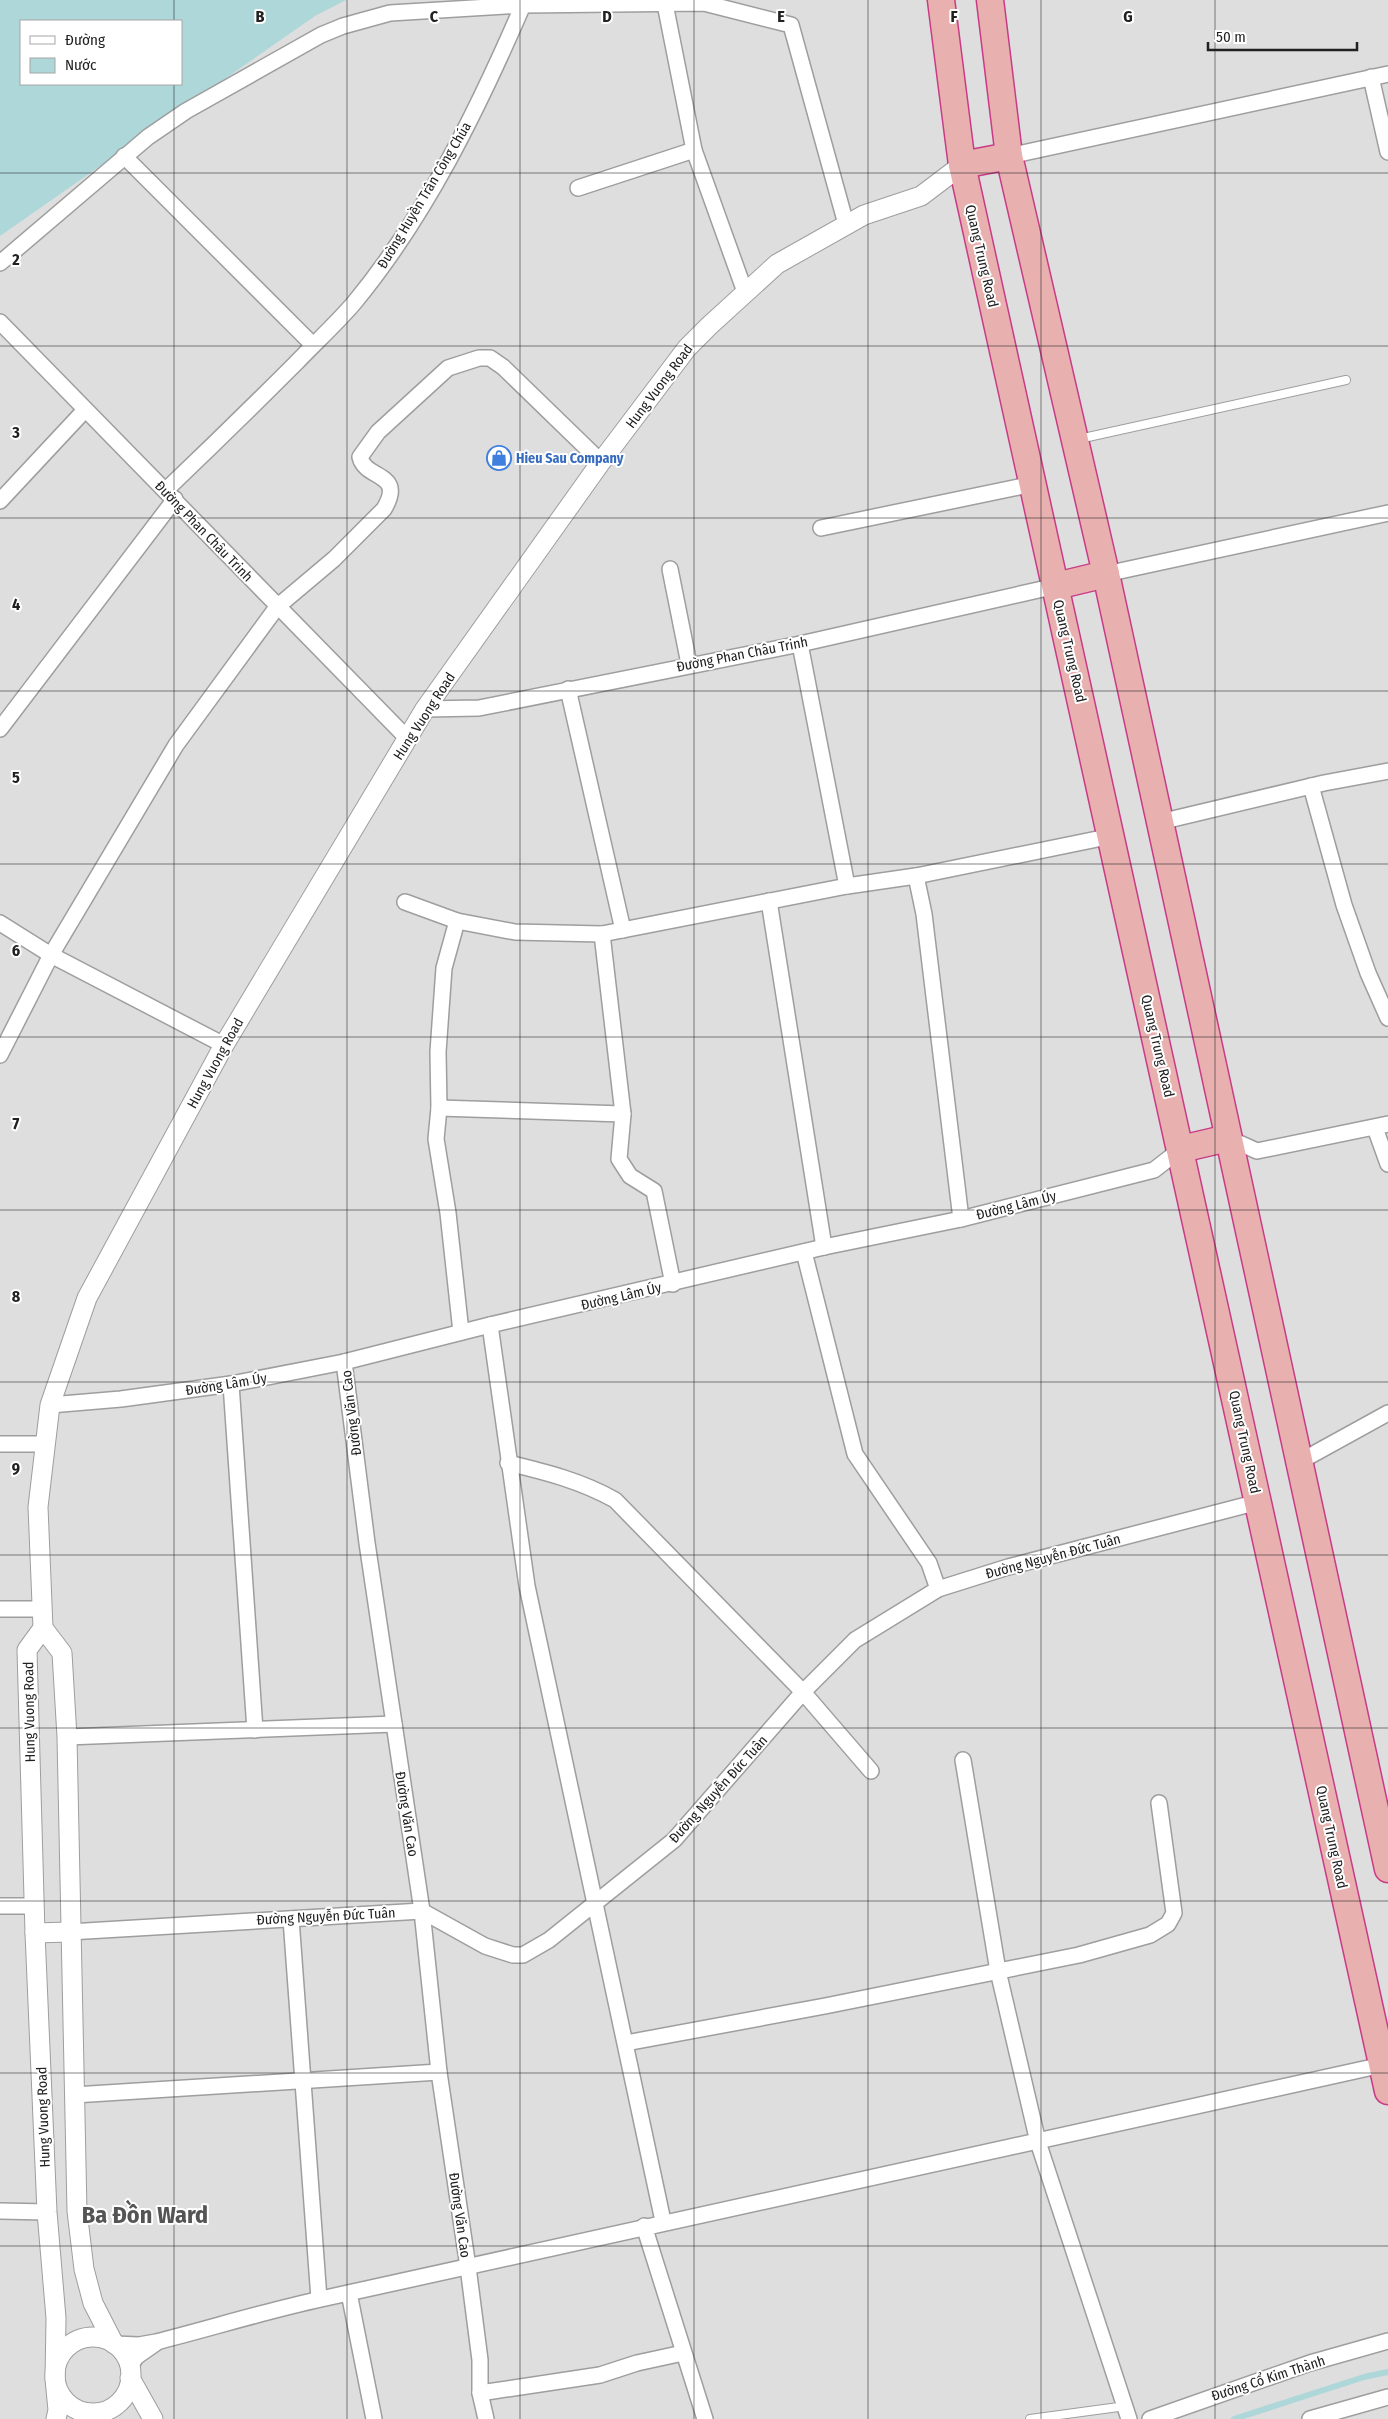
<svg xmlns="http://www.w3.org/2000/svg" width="1388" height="2419" viewBox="0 0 1388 2419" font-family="'Fira Sans Condensed',sans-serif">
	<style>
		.residential { fill: #dfdede; fill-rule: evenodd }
		.water { fill: #aed7d9; fill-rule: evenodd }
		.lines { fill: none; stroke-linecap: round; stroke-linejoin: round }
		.stream { stroke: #aed7d9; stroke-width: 6 }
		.service-casing { stroke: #9e9e9e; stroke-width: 10 }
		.minor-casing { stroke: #9e9e9e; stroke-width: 18 }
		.tertiary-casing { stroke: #9e9e9e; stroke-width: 21 }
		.trunk-casing { stroke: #c93b87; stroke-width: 29 }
		.service { stroke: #fff; stroke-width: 8 }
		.minor { stroke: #fff; stroke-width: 15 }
		.tertiary { stroke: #fff; stroke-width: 19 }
		.trunk { stroke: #e8b0af; stroke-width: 26 }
		.grid { fill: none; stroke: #212121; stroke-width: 1; stroke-opacity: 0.55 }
		.labels { text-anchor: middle; stroke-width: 4; stroke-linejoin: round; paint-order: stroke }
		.street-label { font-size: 14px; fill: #212121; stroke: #fff }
		.shop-label { font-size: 14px; font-weight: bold; fill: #366cbe; stroke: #fff; text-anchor: start }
		.town-label { font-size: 24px; font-weight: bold; fill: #545454; stroke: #fff }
		.grid-label { font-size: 16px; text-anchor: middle; font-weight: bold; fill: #212121; stroke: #fff; stroke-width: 4; stroke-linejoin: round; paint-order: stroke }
	</style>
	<rect width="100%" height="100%" fill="#f0ece8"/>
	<!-- residential -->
	<path class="residential" d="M 0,0 L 1388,0 L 1388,2419 L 0,2419 ZM 21,21 L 181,21 L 181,84 L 21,84 Z"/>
	<!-- water -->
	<path class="water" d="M 0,0 L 346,0 L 315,16 L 0,236 ZM 21,21 L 181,21 L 181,84 L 21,84 Z"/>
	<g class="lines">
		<!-- stream -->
		<polyline class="stream" points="1234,2419 1364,2377 1388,2372"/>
		<defs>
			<g id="service">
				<polyline points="1079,439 1346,380"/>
				<polyline points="1030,2419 1126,2406"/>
			</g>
			<g id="minor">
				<polyline points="665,4 694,150 745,292"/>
				<polyline points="1371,77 1388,152"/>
				<polyline points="124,156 313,345"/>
				<polyline points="1009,156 1388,74"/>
				<polyline points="578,188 694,150"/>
				<polyline points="0,263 148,137 186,111 321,35 343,26 390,13 523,5 704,3 791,25 846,224"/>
				<polyline points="0,322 408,739"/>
				<path d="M 166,490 C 210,448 253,406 296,363 C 315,343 336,324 354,303 C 426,216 478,109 523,5"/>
				<polyline points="0,501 84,411"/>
				<polyline points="821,528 1033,484"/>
				<polyline points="670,569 689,664"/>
				<polyline points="1106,574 1388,513"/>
				<polyline points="800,644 847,886"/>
				<polyline points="568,689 623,930"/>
				<polyline points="425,709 479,708 800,644 1056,586"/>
				<polyline points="0,729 175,499"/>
				<polyline points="1311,786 1344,905 1368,973 1388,1018"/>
				<polyline points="1160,822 1324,783 1388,771"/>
				<polyline points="916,876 924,914 961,1219"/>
				<polyline points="769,901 824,1247"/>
				<polyline points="405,902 457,921 515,932 602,934 847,886 916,876 1112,836"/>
				<polyline points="457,921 444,968 438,1052 439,1108 436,1139 448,1213 461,1332"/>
				<polyline points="0,923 51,955 224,1045"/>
				<polyline points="602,934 623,1114 619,1159 630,1176 654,1191 673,1284"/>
				<path d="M 0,1055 L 51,955 L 176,745 L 277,607 L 334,559 L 384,509 C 406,472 365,480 360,457 L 378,432 L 448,368 L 479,358 L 490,358 L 503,367 L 601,462"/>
				<polyline points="439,1108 623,1114"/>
				<polyline points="1375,1128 1388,1164"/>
				<polyline points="1228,1138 1257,1151 1388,1124"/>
				<polyline points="804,1252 855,1454 929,1563 938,1589"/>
				<polyline points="490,1325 527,1586 663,2221"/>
				<polyline points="344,1362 367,1543 422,1911 439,2072 468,2267 480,2360 480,2393 486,2419"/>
				<polyline points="231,1384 255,1730"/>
				<polyline points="50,1405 121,1399 231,1384 344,1362 490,1325 824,1247 961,1219 1154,1170 1181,1149"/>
				<polyline points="0,1444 46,1444"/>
				<polyline points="1299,1462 1388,1413"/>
				<path d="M 508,1463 C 546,1472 581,1481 615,1500 L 803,1692 L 871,1771"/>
				<polyline points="0,1609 42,1609"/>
				<polyline points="67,1737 394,1724"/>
				<polyline points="963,1760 998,1971 1038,2142 1129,2419"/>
				<polyline points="0,1906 34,1906"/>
				<polyline points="291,1919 319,2299"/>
				<polyline points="69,1932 422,1911 485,1946 513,1955 523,1955 549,1940 674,1840 803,1692 855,1640 938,1589 1008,1567 1258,1502"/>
				<polyline points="626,2043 825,2006 1079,1955 1150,1935 1168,1924 1174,1913 1159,1803"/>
				<polyline points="74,2095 439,2072"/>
				<polyline points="0,2211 47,2212"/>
				<polyline points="644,2226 705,2419"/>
				<polyline points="349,2293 374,2419"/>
				<path d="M 114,2344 L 139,2345 L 156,2342 C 211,2328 266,2311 321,2299 C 675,2220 1029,2144 1382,2065"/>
				<polyline points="130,2367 136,2357 156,2343"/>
				<polyline points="480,2393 600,2375 637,2363 683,2353"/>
				<polyline points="1150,2419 1310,2363 1388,2341"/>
				<polyline points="1310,2419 1388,2397"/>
			</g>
			<g id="tertiary">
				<polyline points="43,1628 38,1507 50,1405 87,1298 224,1045 425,709 601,462 687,348 709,326 777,264 864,215 921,196 962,165"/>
				<polyline points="43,1628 27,1650 35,1933 47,2212 56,2318 55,2379 58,2410 56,2419"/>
				<polyline points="43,1628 62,1653 67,1737 77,2211 84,2269 93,2303 114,2344"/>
				<polyline points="35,1933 69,1932"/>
				<circle cx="93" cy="2375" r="38"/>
				<polyline points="130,2378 153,2419"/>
			</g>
			<g id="trunk">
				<polyline points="941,0 962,165 1388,2091"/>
				<polyline points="990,0 1009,156 1106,574 1388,1869"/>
				<polyline points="962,165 1009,156"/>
				<polyline points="1056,586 1106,574"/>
				<polyline points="1181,1149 1228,1138"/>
			</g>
		</defs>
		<!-- service casing -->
		<use href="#service" class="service-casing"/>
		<!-- minor casing -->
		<use href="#minor" class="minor-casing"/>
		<!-- tertiary casing -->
		<use href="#tertiary" class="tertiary-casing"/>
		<!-- trunk casing -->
		<use href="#trunk" class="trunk-casing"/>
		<!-- service -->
		<use href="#service" class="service"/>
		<!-- minor -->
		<use href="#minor" class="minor"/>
		<!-- tertiary -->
		<use href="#tertiary" class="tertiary"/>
		<!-- trunk -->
		<use href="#trunk" class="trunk"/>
	</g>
	<!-- grid -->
	<path class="grid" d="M 174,0 L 174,21M 347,0 L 347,2419M 520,0 L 520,2419M 694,0 L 694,2419M 868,0 L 868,2419M 1041,0 L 1041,2419M 1215,0 L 1215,2419M 174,84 L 174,2419M 0,173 L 1388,173M 0,346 L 1388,346M 0,518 L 1388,518M 0,691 L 1388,691M 0,864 L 1388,864M 0,1037 L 1388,1037M 0,1210 L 1388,1210M 0,1382 L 1388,1382M 0,1555 L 1388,1555M 0,1728 L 1388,1728M 0,1901 L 1388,1901M 0,2073 L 1388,2073M 0,2246 L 1388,2246"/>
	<!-- icons -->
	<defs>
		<symbol id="shop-ring" viewBox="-11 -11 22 22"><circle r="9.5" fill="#fff" stroke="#3f7fe0" stroke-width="1.5"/><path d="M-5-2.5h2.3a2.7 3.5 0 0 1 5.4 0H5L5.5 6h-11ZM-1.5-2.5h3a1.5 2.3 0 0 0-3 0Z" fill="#3f7fe0"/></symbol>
	</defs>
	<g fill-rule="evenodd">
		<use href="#shop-ring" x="485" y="444" width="28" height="28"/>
	</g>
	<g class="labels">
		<!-- street labels -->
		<g class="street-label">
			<text transform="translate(424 195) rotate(-59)" y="5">Đường Huyền Trân Công Chúa</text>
			<text transform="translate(982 256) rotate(77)" y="5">Quang Trung Road</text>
			<text transform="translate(659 386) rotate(-53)" y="5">Hung Vuong Road</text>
			<text transform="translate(204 531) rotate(46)" y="5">Đường Phan Châu Trinh</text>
			<text transform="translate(1070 651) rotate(77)" y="5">Quang Trung Road</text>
			<text transform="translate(742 654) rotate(-11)" y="5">Đường Phan Châu Trinh</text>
			<text transform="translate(424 716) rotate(-57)" y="5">Hung Vuong Road</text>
			<text transform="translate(1158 1046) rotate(77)" y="5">Quang Trung Road</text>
			<text transform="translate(215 1063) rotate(-61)" y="5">Hung Vuong Road</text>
			<text transform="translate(1016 1205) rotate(-14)" y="5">Đường Lâm Úy</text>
			<text transform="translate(621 1296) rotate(-13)" y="5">Đường Lâm Úy</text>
			<text transform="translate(226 1384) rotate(-9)" y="5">Đường Lâm Úy</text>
			<text transform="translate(351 1413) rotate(-97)" y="5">Đường Văn Cao</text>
			<text transform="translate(1245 1442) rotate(78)" y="5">Quang Trung Road</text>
			<text transform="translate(1053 1556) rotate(-15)" y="5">Đường Nguyễn Đức Tuân</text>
			<text transform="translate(29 1712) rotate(-91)" y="5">Hung Vuong Road</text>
			<text transform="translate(718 1789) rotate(-48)" y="5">Đường Nguyễn Đức Tuân</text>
			<text transform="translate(407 1814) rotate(81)" y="5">Đường Văn Cao</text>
			<text transform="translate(1332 1837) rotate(78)" y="5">Quang Trung Road</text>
			<text transform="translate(326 1916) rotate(-3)" y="5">Đường Nguyễn Đức Tuân</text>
			<text transform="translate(43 2117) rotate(-92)" y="5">Hung Vuong Road</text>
			<text transform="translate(460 2215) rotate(82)" y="5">Đường Văn Cao</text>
			<text transform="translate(1268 2378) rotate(-18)" y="5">Đường Cổ Kim Thành</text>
		</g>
		<!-- shop labels -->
		<g class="shop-label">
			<text x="516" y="463">Hieu Sau Company</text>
		</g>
		<!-- town labels -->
		<g class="town-label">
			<text x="145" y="2223">Ba Đồn Ward</text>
		</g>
	</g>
	<g class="grid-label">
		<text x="260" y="22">B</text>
		<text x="434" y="22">C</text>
		<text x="607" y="22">D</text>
		<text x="781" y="22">E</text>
		<text x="954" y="22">F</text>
		<text x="1128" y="22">G</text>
		<text x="16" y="265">2</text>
		<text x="16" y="438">3</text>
		<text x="16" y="610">4</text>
		<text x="16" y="783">5</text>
		<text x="16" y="956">6</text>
		<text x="16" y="1129">7</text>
		<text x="16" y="1302">8</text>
		<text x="16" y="1474">9</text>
	</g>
	<!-- legend -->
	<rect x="20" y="20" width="162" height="65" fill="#ffffff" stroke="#a6a6a6"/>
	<rect x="30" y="36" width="25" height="8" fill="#ffffff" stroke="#a6a6a6"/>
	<text x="65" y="45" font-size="15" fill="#212121">Đường</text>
	<rect x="30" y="58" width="25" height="15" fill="#aed7d9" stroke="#a6a6a6"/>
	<text x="65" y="70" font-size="15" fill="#212121">Nước</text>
	<!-- scale -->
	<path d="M1208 42v8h149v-8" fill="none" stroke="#212121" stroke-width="2.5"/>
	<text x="1216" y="42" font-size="15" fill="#212121" stroke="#ffffff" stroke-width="4" paint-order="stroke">50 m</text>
</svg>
